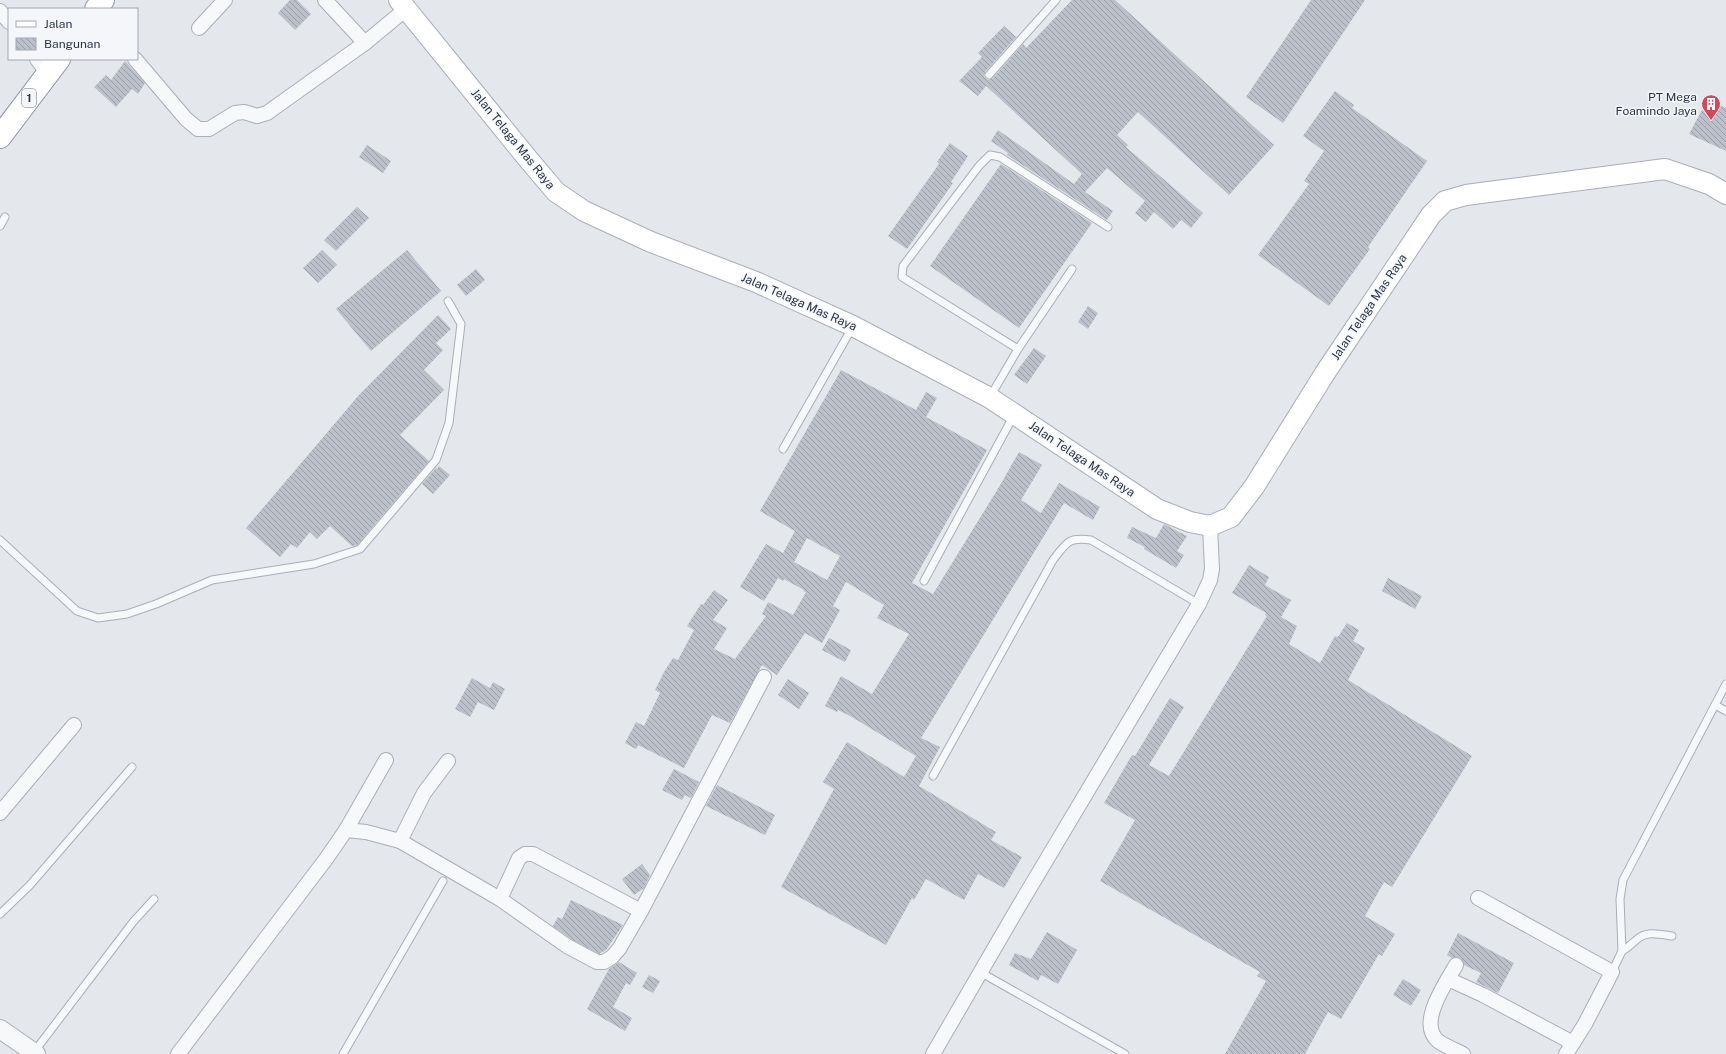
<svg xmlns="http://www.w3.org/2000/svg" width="1726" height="1054" viewBox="0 0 1726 1054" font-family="'Public Sans',sans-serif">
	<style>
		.building { fill: url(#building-back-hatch); fill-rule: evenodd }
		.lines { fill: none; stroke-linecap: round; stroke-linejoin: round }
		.service-casing { stroke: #a9aeb7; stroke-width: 9 }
		.minor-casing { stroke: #a9aeb7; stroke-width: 16 }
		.tertiary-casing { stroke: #a9aeb7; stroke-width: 20 }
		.secondary-casing { stroke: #a9aeb7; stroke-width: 22 }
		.trunk-casing { stroke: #8b94a3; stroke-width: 24 }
		.service { stroke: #f7f8fa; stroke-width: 7 }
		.minor { stroke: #f7f8fa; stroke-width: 14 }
		.tertiary { stroke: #f7f8fa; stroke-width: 18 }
		.secondary { stroke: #fff; stroke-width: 20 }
		.trunk { stroke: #fff; stroke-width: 22 }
		.labels { text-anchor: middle; stroke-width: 3; stroke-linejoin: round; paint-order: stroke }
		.shield { fill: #f4f6f9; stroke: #676e7b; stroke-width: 1 }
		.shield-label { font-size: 11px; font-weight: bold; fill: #2b3445 }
		.poi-label { font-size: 12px; fill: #2b3445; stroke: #f4f6f9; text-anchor: end }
		.street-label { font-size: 12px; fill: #2b3445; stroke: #f4f6f9 }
	</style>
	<defs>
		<pattern id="building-back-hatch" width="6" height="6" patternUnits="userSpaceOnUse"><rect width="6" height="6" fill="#bbc0ca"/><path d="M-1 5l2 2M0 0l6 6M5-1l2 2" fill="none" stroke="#989da6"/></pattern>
	</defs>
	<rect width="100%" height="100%" fill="#e4e7ec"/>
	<!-- building -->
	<g class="building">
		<polygon points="290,0 297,0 311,14 295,30 278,13"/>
		<polygon points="1072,0 1115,0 1274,145 1229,195 1138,112 1117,135 1128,145 1126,147 1203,213 1191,228 1181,220 1173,229 1154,212 1146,222 1135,213 1145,201 1107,168 1085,192 1113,211 1107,220 1007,155 1008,153 991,141 998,130 1074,184 1082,174 986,86 978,96 959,81 982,57 978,53 1004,26 1016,37 985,72 984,77 988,80 993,78 1023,44 1026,48"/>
		<polygon points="1311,0 1365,0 1283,123 1246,97"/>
		<polygon points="125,61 145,83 138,94 132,89 116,107 94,87 106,75 111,80"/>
		<polygon points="1335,91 1354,105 1352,108 1427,161 1368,247 1370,249 1329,306 1258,255 1309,184 1304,181 1324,151 1303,136"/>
		<polygon points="1708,99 1726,108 1726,151 1689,134"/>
		<polygon points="950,143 968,156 951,182 953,183 907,249 888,236 939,164 937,162"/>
		<polygon points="367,145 391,161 383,173 359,157"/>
		<polygon points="1001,164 1092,223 1019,328 930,266"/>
		<polygon points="357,207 369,218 336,251 324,240"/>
		<polygon points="322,250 337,265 318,283 303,268"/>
		<polygon points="407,250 441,291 371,351 336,309"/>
		<polygon points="476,269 485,280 466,296 457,285"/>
		<polygon points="1088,306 1098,313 1088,329 1078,322"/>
		<polygon points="438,315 451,329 436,343 443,350 424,370 444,390 400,435 429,461 357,545 352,546 330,526 317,539 310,532 297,548 291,544 280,557 246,528 359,395"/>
		<polygon points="1034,348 1046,356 1027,384 1014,375"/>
		<path d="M 841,370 L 916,410 L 926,392 L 937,398 L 926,417 L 987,450 L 912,583 L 933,594 L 999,487 L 1019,452 L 1042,465 L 1021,500 L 1041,513 L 1059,483 L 1100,507 L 1093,520 L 1064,503 L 921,738 L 940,747 L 919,786 L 996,832 L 991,840 L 1022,857 L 1004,888 L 978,874 L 964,900 L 926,879 L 914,900 L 912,898 L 886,945 L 781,887 L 834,789 L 823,782 L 847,742 L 904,777 L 916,756 L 852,717 L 838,710 L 837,712 L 825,706 L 841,676 L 872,694 L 909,634 L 877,618 L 884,605 L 846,582 L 833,606 L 840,610 L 822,643 L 805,633 L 777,675 L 762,665 L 730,723 L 712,715 L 684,768 L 638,745 L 636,749 L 625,743 L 636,722 L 644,726 L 660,693 L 655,690 L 664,672 L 673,658 L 678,660 L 694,630 L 687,626 L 701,604 L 703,605 L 714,590 L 728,600 L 713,620 L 727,628 L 714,649 L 735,659 L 766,616 L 762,614 L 768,602 L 793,615 L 806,592 L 803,591 L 804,590 L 784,579 L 783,581 L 778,578 L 764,601 L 740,587 L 766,544 L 783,553 L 795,531 L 760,511 ZM 807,538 L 840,556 L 827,580 L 794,562 Z"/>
		<polygon points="439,466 450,475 433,494 422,484 436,468 437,469"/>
		<polygon points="1164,524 1187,536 1177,551 1184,555 1176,568 1144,549 1145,547 1127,538 1132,527 1156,538"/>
		<polygon points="1249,565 1269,577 1265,585 1291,600 1281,617 1297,626 1289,644 1320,663 1335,636 1338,637 1347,623 1359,630 1353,641 1365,648 1348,680 1472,756 1392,887 1384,882 1365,916 1395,934 1382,956 1379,954 1341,1019 1328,1012 1305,1054 1225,1054 1266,981 1257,976 1260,972 1100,881 1135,820 1104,803 1132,755 1135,756 1170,698 1184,707 1149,765 1169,776 1267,616 1265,615 1266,613 1232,593"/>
		<polygon points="1388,578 1422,596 1415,609 1382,591"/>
		<polygon points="829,638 851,650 845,662 822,650"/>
		<polygon points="472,678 490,688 493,682 505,689 494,710 478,702 470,717 455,709"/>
		<polygon points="788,679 809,693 799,709 778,695"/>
		<polygon points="674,769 699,782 691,798 685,795 682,800 662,790"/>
		<polygon points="717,785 775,815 765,835 706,806"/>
		<polygon points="642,864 650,875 644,888 634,895 622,879"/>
		<polygon points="571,900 623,925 606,950 599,954 571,939 553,926 558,917 562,919"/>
		<polygon points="1047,932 1077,950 1058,984 1041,975 1038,981 1009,965 1015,953 1031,959"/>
		<polygon points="1458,933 1514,963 1498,993 1476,982 1481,973 1464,965 1461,958 1456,957 1452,958 1447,955"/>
		<polygon points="619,962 637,973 630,985 626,983 613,1007 632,1018 625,1031 587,1009 609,969"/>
		<polygon points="649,975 660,981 653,993 642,987"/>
		<polygon points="1403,979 1421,990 1411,1006 1393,995"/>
	</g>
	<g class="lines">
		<defs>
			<g id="service">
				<polyline points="989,75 1056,0"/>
				<polyline points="0,226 5,217"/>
				<polyline points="1018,349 902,277 903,266 979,166 990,155 1000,157 1108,227"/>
				<polyline points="990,397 1018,349 1072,269"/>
				<polyline points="783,449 852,328"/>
				<polyline points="0,540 77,611 98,618 127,614 156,604 212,580 314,564 360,549 436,460 449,423 461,324 448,301"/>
				<polyline points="924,581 1014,415"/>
				<polyline points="1715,705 1726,711"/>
				<path d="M 933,776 L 1053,560 C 1067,542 1068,537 1091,540 L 1199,604"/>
				<polyline points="0,914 30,885 132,767"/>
				<path d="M 1622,951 C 1628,948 1630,945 1635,941 C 1646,930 1659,934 1672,936"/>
				<polyline points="980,972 1125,1054"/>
				<polyline points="1612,972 1622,951 1620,899 1623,880 1726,684"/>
				<polyline points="34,1052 133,922 154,899"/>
				<polyline points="343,1054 443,881"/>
			</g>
			<g id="minor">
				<polyline points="325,0 365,43"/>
				<polyline points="0,11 9,22"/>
				<polyline points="199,28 225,0"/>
				<polyline points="37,59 48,74"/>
				<polyline points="135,59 186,119 198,129 209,129 235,113 244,112 257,116 267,113 365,43 406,9"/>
				<polyline points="0,813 74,725"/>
				<polyline points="346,830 366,832 400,841 500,899 567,946 597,962 604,962 612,957 619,949 641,911 764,677"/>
				<polyline points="400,841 424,793 448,761"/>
				<polyline points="1478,898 1612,972 1585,1024 1566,1054"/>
				<polyline points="500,899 519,858 525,854 533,854 641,911"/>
				<path d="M 1456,965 C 1446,983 1417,1023 1438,1041 C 1445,1046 1455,1050 1463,1054"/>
				<polyline points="1448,979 1483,995 1573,1043"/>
				<polyline points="178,1054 326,859 346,830 386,760"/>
				<polyline points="933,1054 1016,911 1199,604 1210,580 1212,569 1210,526"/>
			</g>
			<polyline id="tertiary" points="0,1029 36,1054"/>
			<polyline id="secondary" points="399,0 528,159 556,192 584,211 651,242 756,282 853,326 990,398 1157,509 1190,522 1210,526 1231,517 1254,487 1325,373 1431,215 1445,201 1466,195 1665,169 1709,184 1726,194"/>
			<g id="trunk">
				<polyline points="96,9 103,0"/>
				<polyline points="0,137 59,59"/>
			</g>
		</defs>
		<!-- service casing -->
		<use href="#service" class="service-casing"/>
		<!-- minor casing -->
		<use href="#minor" class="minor-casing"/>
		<!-- tertiary casing -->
		<use href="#tertiary" class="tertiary-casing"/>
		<!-- secondary casing -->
		<use href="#secondary" class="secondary-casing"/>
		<!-- trunk casing -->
		<use href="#trunk" class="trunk-casing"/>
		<!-- service -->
		<use href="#service" class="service"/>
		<!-- minor -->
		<use href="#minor" class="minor"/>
		<!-- tertiary -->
		<use href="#tertiary" class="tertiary"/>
		<!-- secondary -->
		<use href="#secondary" class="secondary"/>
		<!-- trunk -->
		<use href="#trunk" class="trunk"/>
	</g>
	<!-- icons -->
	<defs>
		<symbol id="building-pin" viewBox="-11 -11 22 30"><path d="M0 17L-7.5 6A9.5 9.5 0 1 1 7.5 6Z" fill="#d1495b" stroke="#f4f6f9"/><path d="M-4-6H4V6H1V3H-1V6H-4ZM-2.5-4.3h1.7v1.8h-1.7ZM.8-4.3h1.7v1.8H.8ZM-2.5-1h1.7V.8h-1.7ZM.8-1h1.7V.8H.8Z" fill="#fff"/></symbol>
	</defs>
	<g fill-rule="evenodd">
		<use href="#building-pin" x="1700" y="93" width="22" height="30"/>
	</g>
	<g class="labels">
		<!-- shield labels -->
		<rect class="shield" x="22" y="89" width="14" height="18" rx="3"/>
		<g class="shield-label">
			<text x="29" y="102">1</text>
		</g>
		<!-- poi labels -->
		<g class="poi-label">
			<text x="1697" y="101">PT Mega<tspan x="1697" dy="14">Foamindo Jaya</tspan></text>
		</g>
		<!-- street labels -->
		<g class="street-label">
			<text transform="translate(513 139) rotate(51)" y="4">Jalan Telaga Mas Raya</text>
			<text transform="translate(799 302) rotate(24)" y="4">Jalan Telaga Mas Raya</text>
			<text transform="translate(1369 307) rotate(-56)" y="4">Jalan Telaga Mas Raya</text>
			<text transform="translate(1082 459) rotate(34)" y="4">Jalan Telaga Mas Raya</text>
		</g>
	</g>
	<!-- legend -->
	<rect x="8" y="8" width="130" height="52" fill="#f4f6f9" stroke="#a4a8b1"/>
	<rect x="16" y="21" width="20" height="6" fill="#ffffff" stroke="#a4a8b1"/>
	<text x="44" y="28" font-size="12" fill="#2b3445">Jalan</text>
	<rect x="16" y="38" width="20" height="12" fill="url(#building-back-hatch)" stroke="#a4a8b1"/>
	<text x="44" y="48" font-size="12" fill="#2b3445">Bangunan</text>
</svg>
